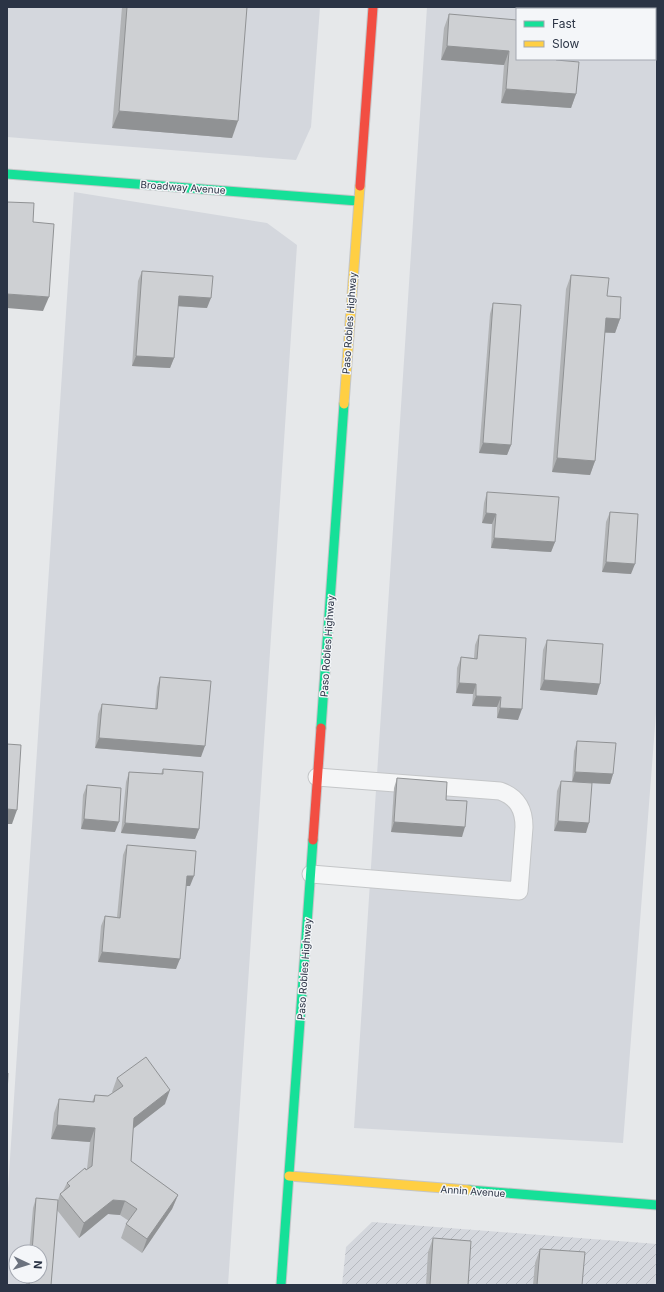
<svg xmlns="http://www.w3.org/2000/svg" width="664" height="1292" viewBox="0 0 664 1292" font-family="Inter,sans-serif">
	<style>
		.built { fill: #d4d7dd; fill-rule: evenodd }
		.industrial { fill: url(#industrial-furrows) }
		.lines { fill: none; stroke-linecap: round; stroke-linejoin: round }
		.lane-casing { stroke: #c4c6c8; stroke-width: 19 }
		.fast-casing { stroke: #c4c6c8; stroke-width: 11 }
		.slow-casing { stroke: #c4c6c8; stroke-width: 11 }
		.jam-casing { stroke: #c4c6c8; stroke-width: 11 }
		.lane { stroke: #f5f6f7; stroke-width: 17 }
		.fast { stroke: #16e098; stroke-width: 9 }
		.slow { stroke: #ffcf43; stroke-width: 9 }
		.jam { stroke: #f24e42; stroke-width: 9 }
		.wall { fill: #b1b3b5 }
		.shaded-wall { fill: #909294 }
		.building { fill: #ced0d3; stroke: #909294 }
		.labels { text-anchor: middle; stroke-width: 3; stroke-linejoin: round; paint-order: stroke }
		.street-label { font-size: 10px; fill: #2b3445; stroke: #f4f6f9 }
	</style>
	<defs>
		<pattern id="industrial-furrows" width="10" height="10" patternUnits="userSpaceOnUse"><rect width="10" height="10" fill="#d4d7dd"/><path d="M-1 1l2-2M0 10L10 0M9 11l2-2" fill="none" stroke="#b6b9bf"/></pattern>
	</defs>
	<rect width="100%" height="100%" fill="#e6e8ea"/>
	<!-- built -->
	<g class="built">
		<polygon points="7,7 320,7 311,127 296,160 7,137"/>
		<path d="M 427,7 L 657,7 L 657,700 L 623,1143 L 354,1128 ZM 517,9 L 655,9 L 655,59 L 517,59 Z"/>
		<path d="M 74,192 L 267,223 L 297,245 L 228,1285 L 7,1285 L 7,1204 ZM 16,1252 L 40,1252 L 40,1276 L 16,1276 Z"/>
	</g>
	<!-- industrial -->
	<polygon class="industrial" points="372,1222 657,1244 657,1285 342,1285 346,1247"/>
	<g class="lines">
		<defs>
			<path id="lane" d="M 311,874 L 519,891 L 524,827 C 524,809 517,797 500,791 L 317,777"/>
			<g id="fast">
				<polyline points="7,174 358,201"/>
				<polyline points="321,728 344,404"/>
				<polyline points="469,1190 657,1205"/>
				<polyline points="281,1285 313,840"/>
			</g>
			<g id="slow">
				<polyline points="344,404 360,186"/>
				<polyline points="289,1176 469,1190"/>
			</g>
			<g id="jam">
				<polyline points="360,186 373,7"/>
				<polyline points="313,840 321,728"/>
			</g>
		</defs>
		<!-- lane casing -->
		<use href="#lane" class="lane-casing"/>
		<!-- fast casing -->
		<use href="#fast" class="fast-casing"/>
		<!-- slow casing -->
		<use href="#slow" class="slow-casing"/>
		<!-- jam casing -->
		<use href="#jam" class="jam-casing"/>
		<!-- lane -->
		<use href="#lane" class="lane"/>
		<!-- fast -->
		<use href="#fast" class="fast"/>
		<!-- slow -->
		<use href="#slow" class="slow"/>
		<!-- jam -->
		<use href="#jam" class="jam"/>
	</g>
	<!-- wall -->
	<g class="wall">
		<polygon points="122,7 247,7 232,138 112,128"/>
		<polygon points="449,14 556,60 576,94 571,108 501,103 504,65 441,60 444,28"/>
		<polygon points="142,271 207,308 178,306 174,358 170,368 132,366 138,281"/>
		<polygon points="571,275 607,296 620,319 615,333 605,333 595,461 590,475 552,472 566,289"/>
		<polygon points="493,303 511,445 507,455 479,453 490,314"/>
		<polygon points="487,492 555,542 551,552 491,548 492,524 482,523 484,503"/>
		<polygon points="610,512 631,574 602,572 606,522"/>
		<polygon points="479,635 518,720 497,718 497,707 472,706 473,694 456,693 457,668 461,657 474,658 475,645"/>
		<polygon points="547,640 597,695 540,690 543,650"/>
		<polygon points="160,677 201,757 95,748 98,714 102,704 155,709 157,687"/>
		<polygon points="577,741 613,774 610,784 589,783 586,833 554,831 557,791 561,781 572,782 574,751"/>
		<polygon points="163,769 199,829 195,839 121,833 126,782 129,772 161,774"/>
		<polygon points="397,778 446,800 462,837 391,832 394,788"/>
		<polygon points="87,785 115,832 81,829 83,795"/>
		<polygon points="127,845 190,886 186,886 176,969 98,962 101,926 105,916 117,917 123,855"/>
		<polygon points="117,1078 165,1104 133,1128 131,1161 178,1195 172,1209 142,1253 121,1238 126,1224 129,1221 120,1215 108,1214 79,1238 57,1210 51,1285 26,1285 27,1276 40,1276 40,1252 29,1252 33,1208 36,1198 58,1200 60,1194 63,1191 67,1183 87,1169 90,1142 51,1139 54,1113 59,1099 92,1102 95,1095 108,1096 113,1093 112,1092"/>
		<polygon points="433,1238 468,1285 426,1285 428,1252"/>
		<polygon points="540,1249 582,1285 533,1285 535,1263"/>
	</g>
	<!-- shaded-wall -->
	<g class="shaded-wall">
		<polygon points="447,46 509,51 504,65 441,60"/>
		<polygon points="506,89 576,94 571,108 501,103"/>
		<polygon points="119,111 238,121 232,138 112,128"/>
		<polygon points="7,294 49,297 43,311 7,308"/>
		<polygon points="179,296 211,298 207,308 175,306"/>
		<polygon points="606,318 620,319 615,333 601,332"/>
		<polygon points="136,356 174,358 170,368 132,366"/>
		<polygon points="483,443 511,445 507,455 479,453"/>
		<polygon points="557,458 595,461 590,475 552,472"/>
		<polygon points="486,513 496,514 492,524 482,523"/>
		<polygon points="494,538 555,542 551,552 491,548"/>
		<polygon points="606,562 635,564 631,574 602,572"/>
		<polygon points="544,680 600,684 597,695 540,690"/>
		<polygon points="459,683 476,684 473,694 456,693"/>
		<polygon points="476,696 501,697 497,707 472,706"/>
		<polygon points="500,708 522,709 518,720 497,718"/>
		<polygon points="99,738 205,746 201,757 95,748"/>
		<polygon points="575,772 613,774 610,784 572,782"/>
		<polygon points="7,809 17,810 12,824 7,824"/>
		<polygon points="84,819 119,822 115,832 81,829"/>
		<polygon points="558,821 589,823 586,833 554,831"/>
		<polygon points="394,822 465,827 462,837 391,832"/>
		<polygon points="125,823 199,829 195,839 121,833"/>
		<polygon points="187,876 194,876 190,886 184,886"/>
		<polygon points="102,952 180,959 176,969 98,962"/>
		<polygon points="170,1090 165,1104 129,1132 134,1118"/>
		<polygon points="57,1125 95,1128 90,1142 51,1139"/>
		<polygon points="178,1195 172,1209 142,1253 147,1239"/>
		<polygon points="113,1200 125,1201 120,1215 108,1214 79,1238 84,1223"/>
	</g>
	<!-- building -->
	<g class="building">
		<polygon points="127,7 247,7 238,121 119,111"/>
		<polygon points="449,14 517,20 517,59 556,59 556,60 579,62 576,94 506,89 509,51 447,46"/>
		<polygon points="7,202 34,203 33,222 54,224 49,297 7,294"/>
		<polygon points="142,271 213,276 211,298 179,296 174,358 136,356"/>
		<polygon points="571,275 609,278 607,296 621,297 620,319 606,318 595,461 557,458"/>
		<polygon points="493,303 521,305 511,445 483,443"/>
		<polygon points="487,492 559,497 555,542 494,538 496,514 486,513"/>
		<polygon points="610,512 638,514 635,564 606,562"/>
		<polygon points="479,635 526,638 522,709 500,708 501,697 476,696 476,684 459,683 461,657 477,659"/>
		<polygon points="547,640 603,644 600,684 544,680"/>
		<polygon points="160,677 211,681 205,746 99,738 102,704 157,709"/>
		<polygon points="577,741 616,743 613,774 575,772"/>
		<polygon points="7,744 21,745 17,810 7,809"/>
		<polygon points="163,769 203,772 199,829 125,823 129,772 163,774"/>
		<polygon points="397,778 447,782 446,800 467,801 465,827 394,822"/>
		<polygon points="561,781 592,783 589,823 558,821"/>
		<polygon points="87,785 121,788 119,822 84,819"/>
		<polygon points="127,845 196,851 194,876 187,876 180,959 102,952 105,916 120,918"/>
		<polygon points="146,1057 170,1090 134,1118 131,1161 178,1195 147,1239 126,1224 137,1209 125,1201 113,1200 84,1223 60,1194 70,1186 67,1183 85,1168 86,1170 92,1166 95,1128 57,1125 59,1099 94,1102 95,1095 108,1096 123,1086 117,1078"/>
		<polygon points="7,1073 8,1073 7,1095"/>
		<polygon points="36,1198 58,1200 51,1285 29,1285 30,1276 40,1276 40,1252 32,1252"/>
		<polygon points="433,1238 471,1241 468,1285 430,1285"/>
		<polygon points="540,1249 585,1252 582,1285 537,1285"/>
	</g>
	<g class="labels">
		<!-- street labels -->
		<g class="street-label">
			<text transform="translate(183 187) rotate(4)" y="4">Broadway Avenue</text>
			<text transform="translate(349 323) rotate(-86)" y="4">Paso Robles Highway</text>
			<text transform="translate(327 646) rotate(-86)" y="4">Paso Robles Highway</text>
			<text transform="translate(304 969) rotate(-86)" y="4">Paso Robles Highway</text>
			<text transform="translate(473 1191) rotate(4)" y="4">Annin Avenue</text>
		</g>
	</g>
	<!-- border -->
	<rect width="664" height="1292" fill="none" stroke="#2b3445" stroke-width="16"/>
	<!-- legend -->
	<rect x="516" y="8" width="140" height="52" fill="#f4f6f9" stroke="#a4a8b1"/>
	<rect x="524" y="21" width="20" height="6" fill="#16e098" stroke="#a4a8b1"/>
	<text x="552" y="28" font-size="12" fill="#2b3445">Fast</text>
	<rect x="524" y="41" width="20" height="6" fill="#ffcf43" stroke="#a4a8b1"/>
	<text x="552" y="48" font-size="12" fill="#2b3445">Slow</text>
	<!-- north arrow -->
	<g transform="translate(28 1264) rotate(94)"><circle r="19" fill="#f4f6f9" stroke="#a4a8b1"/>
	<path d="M0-3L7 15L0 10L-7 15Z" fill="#6c737f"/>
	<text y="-6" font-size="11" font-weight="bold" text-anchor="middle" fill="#2b3445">N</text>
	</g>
</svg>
